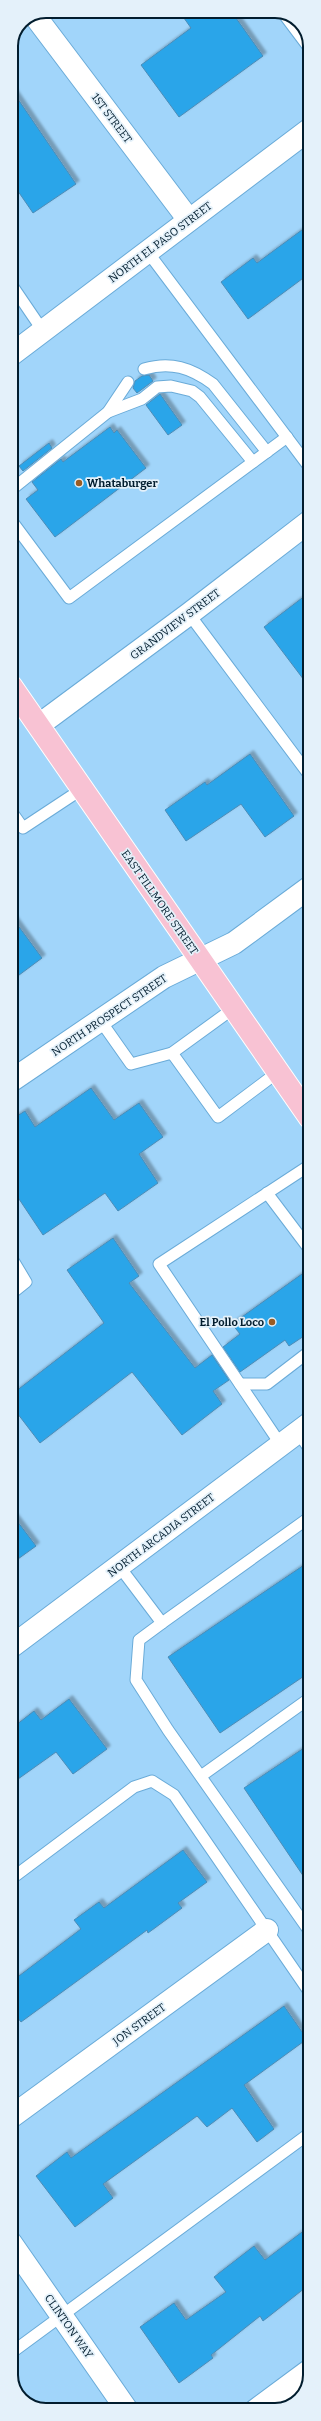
<svg xmlns="http://www.w3.org/2000/svg" width="321" height="2421" viewBox="0 0 321 2421" font-family="Bitter,serif">
	<style>
		.building { fill: #2ca5e9; stroke: #4b8cb7; filter: url(#shadow) }
		.lines { fill: none; stroke-linecap: round; stroke-linejoin: round }
		.service-casing { stroke: #6aabd8; stroke-width: 13 }
		.minor-casing { stroke: #6aabd8; stroke-width: 24 }
		.tertiary-casing { stroke: #6aabd8; stroke-width: 24 }
		.primary-casing { stroke: #fff; stroke-width: 24 }
		.service { stroke: #fff; stroke-width: 11 }
		.minor { stroke: #fff; stroke-width: 22 }
		.tertiary { stroke: #fff; stroke-width: 22 }
		.primary { stroke: #f8c2d3; stroke-width: 22 }
		.poi-dot { fill: #9a5c22; stroke: #e4f1fa; stroke-width: 1.5 }
		.labels { text-anchor: middle; stroke-width: 3.5; stroke-linejoin: round; paint-order: stroke }
		.street-label { font-size: 11px; fill: #021d2e; stroke: #e4f1fa }
		.poi-label { font-size: 11px; font-weight: bold; fill: #021d2e; stroke: #e4f1fa; text-anchor: start }
		.rim { fill: none; stroke: #021d2e; stroke-width: 2 }
	</style>
	<defs>
		<filter id="shadow"><feDropShadow dx="3.5" dy="-3.5" stdDeviation="1" flood-color="#0004"/></filter>
	</defs>
	<rect width="100%" height="100%" fill="#a1d5fa"/>
	<!-- building -->
	<g class="building">
		<polygon points="179,11 231,11 263,56 179,117 141,65 191,28"/>
		<polygon points="11,89 76,184 33,213 11,181"/>
		<polygon points="310,224 310,273 248,319 221,282 253,258 257,263"/>
		<polygon points="149,375 153,381 137,393 133,388 135,381 142,376"/>
		<polygon points="160,394 182,425 168,435 146,405"/>
		<polygon points="110,427 114,433 117,430 146,468 55,537 26,499 38,490 32,482 61,459 63,462"/>
		<polygon points="49,443 52,448 23,471 19,466"/>
		<polygon points="310,592 310,688 264,627"/>
		<polygon points="250,754 294,816 265,837 241,804 186,841 165,810 205,782 207,785"/>
		<polygon points="11,916 42,958 11,981"/>
		<polygon points="91,1088 114,1120 139,1103 163,1137 139,1154 158,1183 118,1211 105,1193 43,1235 11,1187 11,1120 25,1111 35,1127"/>
		<polygon points="113,1238 139,1276 129,1283 195,1368 212,1355 229,1380 213,1391 222,1404 182,1435 132,1372 40,1443 11,1405 11,1395 104,1323 67,1270"/>
		<polygon points="302,1274 310,1287 310,1332 289,1346 285,1340 240,1372 223,1347 240,1334 232,1324"/>
		<polygon points="11,1513 36,1546 11,1564"/>
		<polygon points="310,1561 310,1672 220,1733 168,1657"/>
		<polygon points="69,1699 107,1749 73,1774 56,1752 11,1784 11,1729 34,1711 41,1720"/>
		<polygon points="310,1744 310,1886 244,1788"/>
		<polygon points="183,1850 207,1882 178,1903 182,1908 148,1933 147,1930 21,2022 11,2009 11,1982 81,1929 74,1920 99,1902 104,1908"/>
		<polygon points="284,2006 307,2039 244,2085 274,2129 257,2142 232,2108 207,2127 197,2116 103,2184 113,2198 75,2227 36,2176 67,2152 71,2158"/>
		<polygon points="310,2226 310,2284 263,2321 260,2316 211,2355 213,2358 179,2383 140,2327 174,2303 186,2320 226,2292 214,2277 254,2246 265,2260"/>
	</g>
	<g class="lines">
		<defs>
			<g id="service">
				<polyline points="283,13 310,49"/>
				<polyline points="38,21 50,11"/>
				<polyline points="147,251 310,468"/>
				<polyline points="11,284 43,331"/>
				<path d="M 144,369 C 171,361 191,368 213,384 L 267,452"/>
				<polyline points="108,412 142,399 157,387 171,386 192,391 200,397 253,462"/>
				<polyline points="11,490 108,412 128,382"/>
				<polyline points="11,520 69,598 287,437"/>
				<polyline points="189,614 310,776"/>
				<polyline points="11,811 23,828 82,789"/>
				<polyline points="100,1020 131,1064 172,1053 218,1117 278,1072"/>
				<polyline points="172,1053 234,1008"/>
				<polyline points="267,1193 310,1250"/>
				<polyline points="11,1257 26,1282 11,1294"/>
				<polyline points="240,1384 267,1384 310,1351"/>
				<polyline points="298,1432 310,1450"/>
				<polyline points="281,1445 159,1264 310,1165"/>
				<polyline points="119,1566 162,1623 310,1517"/>
				<polyline points="162,1623 139,1640 136,1680 168,1730 310,1932"/>
				<polyline points="201,1776 310,1698"/>
				<polyline points="11,1879 134,1787 152,1781 174,1795 310,1993"/>
				<polyline points="11,2353 310,2133"/>
			</g>
			<g id="minor">
				<polyline points="35,16 189,220"/>
				<polyline points="39,725 189,614 310,521"/>
				<polyline points="11,1081 164,977 234,943 310,887"/>
				<polyline points="11,1647 310,1423"/>
				<polyline points="11,2117 267,1930"/>
				<polyline points="11,2243 127,2410"/>
				<polyline points="256,2410 310,2370"/>
			</g>
			<polyline id="tertiary" points="11,355 310,129"/>
			<polyline id="primary" points="11,686 310,1118"/>
		</defs>
		<!-- service casing -->
		<use href="#service" class="service-casing"/>
		<!-- minor casing -->
		<use href="#minor" class="minor-casing"/>
		<!-- tertiary casing -->
		<use href="#tertiary" class="tertiary-casing"/>
		<!-- primary casing -->
		<use href="#primary" class="primary-casing"/>
		<!-- service -->
		<use href="#service" class="service"/>
		<!-- minor -->
		<use href="#minor" class="minor"/>
		<!-- tertiary -->
		<use href="#tertiary" class="tertiary"/>
		<!-- primary -->
		<use href="#primary" class="primary"/>
	</g>
	<!-- markers -->
	<g class="poi-dot">
		<circle cx="79" cy="483" r="4"/>
		<circle cx="272" cy="1322" r="4"/>
	</g>
	<g class="labels">
		<!-- street labels -->
		<g class="street-label">
			<text transform="translate(112 118) rotate(53)" y="4">1ST STREET</text>
			<text transform="translate(160 242) rotate(-37)" y="4">NORTH EL PASO STREET</text>
			<text transform="translate(175 624) rotate(-37)" y="4">GRANDVIEW STREET</text>
			<text transform="translate(160 902) rotate(55)" y="4">EAST FILLMORE STREET</text>
			<text transform="translate(109 1015) rotate(-34)" y="4">NORTH PROSPECT STREET</text>
			<text transform="translate(161 1535) rotate(-37)" y="4">NORTH ARCADIA STREET</text>
			<text transform="translate(139 2024) rotate(-36)" y="4">JON STREET</text>
			<text transform="translate(69 2326) rotate(55)" y="4">CLINTON WAY</text>
		</g>
		<!-- poi labels -->
		<g class="poi-label">
			<text x="87" y="487">Whataburger</text>
			<text x="264" y="1326" text-anchor="end">El Pollo Loco</text>
		</g>
	</g>
	<!-- crop -->
	<path d="M0 0H321V2421H0ZM46 18H275A28 28 0 0 1 303 46V2375A28 28 0 0 1 275 2403H46A28 28 0 0 1 18 2375V46A28 28 0 0 1 46 18Z" fill="#e4f1fa" fill-rule="evenodd"/>
	<path class="rim" d="M46 18H275A28 28 0 0 1 303 46V2375A28 28 0 0 1 275 2403H46A28 28 0 0 1 18 2375V46A28 28 0 0 1 46 18Z"/>
</svg>
